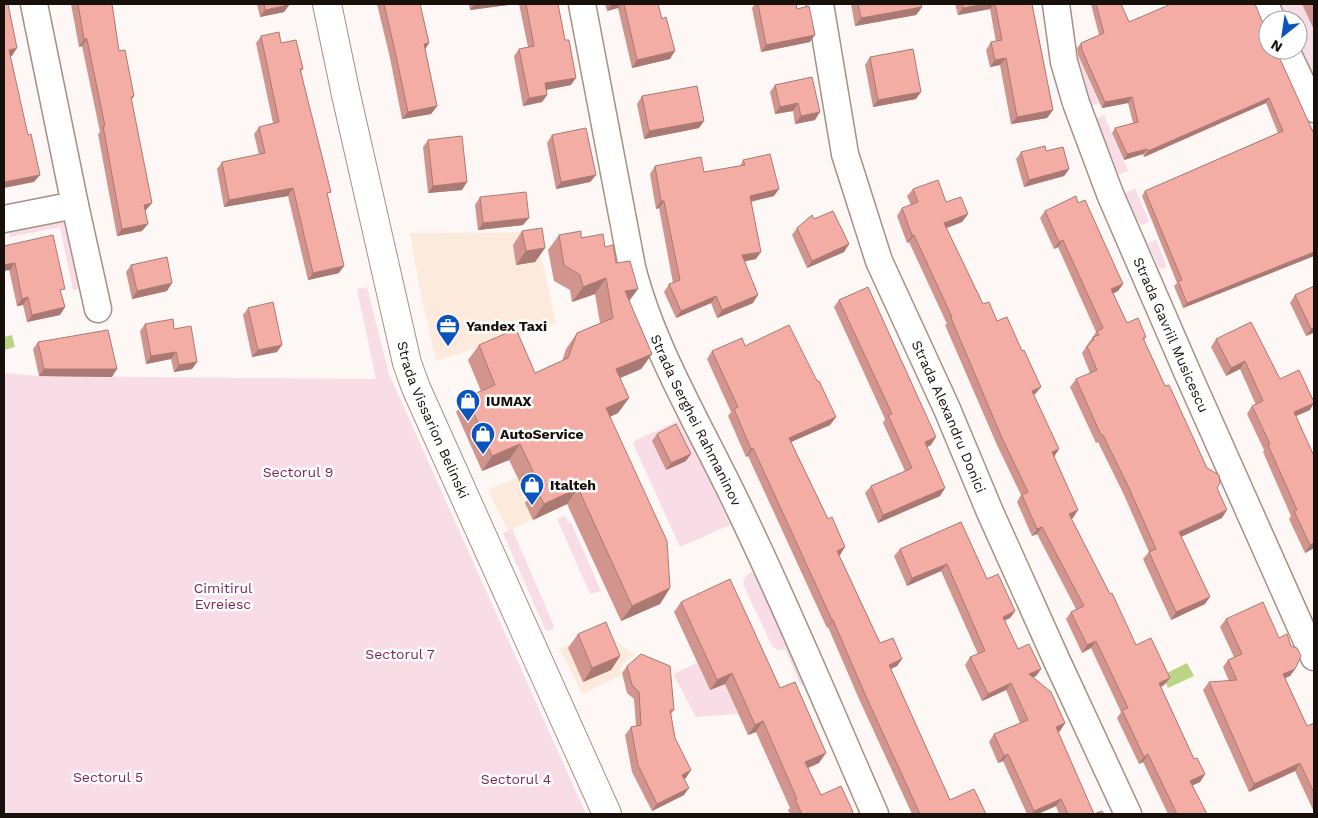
<svg xmlns="http://www.w3.org/2000/svg" width="1318" height="818" viewBox="0 0 1318 818" font-family="'Work Sans',sans-serif">
	<style>
		.built { fill: #fceadd }
		.green { fill: #f8dce6 }
		.water { fill: #bcd485 }
		.lines { fill: none; stroke-linecap: round; stroke-linejoin: round }
		.minor-casing { stroke: #a69182; stroke-width: 29 }
		.secondary-casing { stroke: #a69182; stroke-width: 30 }
		.minor { stroke: #fff; stroke-width: 26 }
		.secondary { stroke: #fff; stroke-width: 28 }
		.wall { fill: #d2958d }
		.shaded-wall { fill: #ab7973 }
		.building { fill: #f4ada4; stroke: #ab7973 }
		.labels { text-anchor: middle; stroke-width: 5; stroke-linejoin: round; paint-order: stroke }
		.poi-label { font-size: 14px; font-weight: bold; fill: #18100b; stroke: #fff; text-anchor: start }
		.street-label { font-size: 14px; fill: #18100b; stroke: #fff }
		.park-label { font-size: 14px; fill: #832351; stroke: #fff }
	</style>
	<rect width="100%" height="100%" fill="#fdf8f5"/>
	<!-- built -->
	<g class="built">
		<polygon points="536,232 556,323 436,361 419,285 410,233"/>
		<polygon points="518,477 567,504 508,531 488,490"/>
		<polygon points="600,628 634,655 622,665 620,676 582,694 560,649"/>
	</g>
	<!-- green -->
	<g class="green">
		<polygon points="1271,4 1302,4 1314,30 1314,96 1298,50 1298,20 1279,20"/>
		<polygon points="1075,48 1099,103 1087,108 1075,70"/>
		<polygon points="1104,115 1128,171 1117,175 1094,120"/>
		<polygon points="1135,188 1149,222 1141,225 1132,212 1124,194"/>
		<polygon points="65,218 83,288 73,290 60,227 10,237 8,227"/>
		<polygon points="1156,240 1167,267 1162,269 1159,268 1148,243"/>
		<polygon points="367,287 389,374 586,814 4,814 4,373 39,376 376,379 357,289"/>
		<polygon points="682,419 730,525 680,547 633,443 636,440"/>
		<polygon points="565,516 568,523 571,522 601,591 590,594 557,519"/>
		<polygon points="512,529 554,626 552,630 546,631 503,533"/>
		<polygon points="751,572 759,575 805,685 801,686 785,649 778,650 772,646 743,584 745,577"/>
		<polygon points="697,663 710,690 730,682 738,714 696,717 673,674"/>
	</g>
	<!-- water -->
	<g class="water">
		<polygon points="12,335 15,347 4,350 4,337"/>
		<polygon points="1187,663 1194,676 1168,688 1163,675"/>
	</g>
	<g class="lines">
		<defs>
			<g id="minor">
				<path id="s1" d="M 582,4 L 632,267 C 652,348 702,430 738,506 C 787,607 830,711 875,814"/>
				<path id="s2" d="M 820,4 L 845,154 L 879,261 L 947,409 L 990,512 L 1057,661 L 1128,814"/>
				<path id="s3" d="M 1056,4 L 1064,62 L 1076,103 L 1110,194 L 1188,374 L 1314,657"/>
				<polyline points="1265,4 1272,20"/>
				<polyline points="1286,50 1314,109"/>
				<polyline points="75,205 98,309"/>
				<polyline points="4,219 75,205 34,4"/>
			</g>
			<g id="secondary">
				<path id="s4" d="M 327,4 L 346,95 L 407,363 L 416,388 L 607,814"/>
			</g>
		</defs>
		<!-- minor casing -->
		<use href="#minor" class="minor-casing"/>
		<!-- secondary casing -->
		<use href="#secondary" class="secondary-casing"/>
		<!-- minor -->
		<use href="#minor" class="minor"/>
		<!-- secondary -->
		<use href="#secondary" class="secondary"/>
	</g>
	<!-- wall -->
	<g class="wall">
		<polygon points="71,4 112,4 119,51 134,96 131,101 146,210 145,211 142,231 117,236 98,134 100,132 82,46 79,47"/>
		<polygon points="257,4 289,4 289,5 284,12 260,17"/>
		<polygon points="377,4 420,4 429,43 425,49 437,106 431,114 402,119 390,58"/>
		<polygon points="469,4 515,4 470,10"/>
		<polygon points="519,4 558,4 571,85 546,90 547,95 542,102 523,106 514,56 519,49 528,47"/>
		<polygon points="605,4 658,4 670,59 632,68 618,8 607,11"/>
		<polygon points="755,4 796,4 797,9 810,42 761,52 752,8"/>
		<polygon points="851,4 921,4 922,7 916,15 855,26"/>
		<polygon points="955,4 1032,4 1053,110 1047,118 1011,124 1000,65 990,67 986,50 991,42 996,42 990,9 958,15"/>
		<polygon points="1091,4 1121,4 1129,22 1268,50 1314,134 1314,256 1183,308 1174,286 1177,283 1142,196 1145,191 1278,133 1266,103 1144,157 1143,154 1124,160 1112,133 1115,128 1133,123 1128,103 1102,108 1078,55 1077,48 1081,43 1099,35"/>
		<polygon points="1302,4 1314,4 1314,30"/>
		<polygon points="261,36 281,43 303,69 301,71 328,196 339,273 308,280 288,196 224,207 217,169 222,162 259,155 254,134 259,127 273,123 256,43"/>
		<polygon points="870,57 916,99 873,107 865,65"/>
		<polygon points="812,77 815,120 795,124 793,111 775,114 770,92 775,85"/>
		<polygon points="642,96 699,128 644,139 637,104"/>
		<polygon points="552,135 596,175 590,182 556,189 547,143"/>
		<polygon points="428,140 462,190 428,193 423,147"/>
		<polygon points="1046,151 1069,169 1064,176 1024,187 1016,159 1021,152"/>
		<polygon points="743,160 774,196 751,202 756,259 745,261 753,303 717,318 711,303 676,318 664,292 669,284 673,283 659,208 656,209 650,174 655,166 704,172 740,166"/>
		<polygon points="913,189 946,202 968,214 962,222 946,228 983,304 1022,351 1041,387 1035,394 1033,395 1059,449 1054,456 1073,518 1071,519 1136,645 1170,678 1164,685 1161,687 1194,759 1205,774 1200,782 1192,785 1207,814 1168,814 1143,762 1139,764 1117,718 1121,712 1091,648 1082,653 1066,619 1071,612 1076,609 1037,534 1032,536 1017,502 1021,495 997,445 945,325 947,324 909,242 907,243 897,216 902,208 911,205 907,196"/>
		<polygon points="480,197 523,225 478,230 475,205"/>
		<polygon points="1078,203 1123,284 1118,291 1113,293 1127,323 1146,337 1144,340 1165,386 1217,488 1222,518 1181,537 1205,604 1171,620 1143,559 1149,552 1124,495 1098,442 1096,443 1070,387 1076,379 1090,373 1082,353 1096,332 1058,247 1054,249 1040,218 1045,211"/>
		<polygon points="814,219 849,244 844,252 807,268 792,235 797,228"/>
		<polygon points="522,231 545,248 535,262 516,265 513,245"/>
		<polygon points="559,235 581,238 605,247 616,263 629,302 652,354 641,369 620,378 629,398 618,413 610,417 670,588 660,604 621,621 567,504 533,520 525,503 528,499 509,460 482,471 456,412 467,397 481,391 468,360 479,345 535,373 562,361 566,349 577,333 600,323 595,294 572,302 570,290 554,281 548,250"/>
		<polygon points="4,246 62,295 65,307 60,315 27,322 23,305 17,306"/>
		<polygon points="131,265 167,291 132,299 126,272"/>
		<polygon points="1314,286 1314,333 1306,336 1290,303 1295,295"/>
		<polygon points="839,300 931,445 927,447 945,488 940,496 878,523 865,493 871,486 905,471 883,423 885,419 834,307"/>
		<polygon points="248,308 277,352 252,357 243,315"/>
		<polygon points="145,324 174,329 197,362 192,369 174,372 171,359 146,364 140,331"/>
		<polygon points="1216,339 1280,379 1310,410 1296,416 1314,548 1305,553 1289,519 1291,516 1263,452 1264,450 1247,414 1252,406 1256,405 1240,369 1226,376 1211,347"/>
		<polygon points="38,342 112,377 39,376 33,349"/>
		<polygon points="745,346 817,381 836,417 830,425 791,442 828,519 845,547 839,555 880,643 902,659 897,666 891,669 950,800 986,814 912,814 859,699 828,627 827,628 748,456 746,457 728,416 731,412 707,359 712,351"/>
		<polygon points="657,434 686,461 666,470 652,441"/>
		<polygon points="961,522 987,579 1015,611 1010,618 1004,621 1018,649 1041,669 1036,676 1033,677 1065,723 1060,731 1058,732 1094,814 1104,814 1059,814 1056,806 1038,814 1027,814 1003,761 998,763 989,742 994,734 1020,723 1006,690 982,701 965,665 970,657 978,654 941,571 907,586 894,556 900,549"/>
		<polygon points="681,602 780,688 819,763 808,768 821,795 853,812 852,814 790,814 788,810 790,808 756,732 748,735 725,684 710,690 674,612"/>
		<polygon points="1226,619 1279,638 1295,669 1290,676 1285,678 1307,726 1314,723 1314,812 1295,771 1249,792 1203,690 1209,682 1229,681 1223,667 1228,660 1234,657 1220,627"/>
		<polygon points="578,634 620,656 611,670 583,682 568,648"/>
		<polygon points="627,666 674,710 671,714 675,738 686,778 684,778 684,795 652,811 632,772 625,735 631,727 636,726 634,699 627,693 622,673"/>
	</g>
	<!-- shaded-wall -->
	<g class="shaded-wall">
		<polygon points="475,4 515,4 470,10"/>
		<polygon points="612,4 621,4 618,8 607,11"/>
		<polygon points="986,4 994,4 990,9 958,15 963,8"/>
		<polygon points="289,5 284,12 260,17 265,10"/>
		<polygon points="922,7 916,15 855,26 861,18"/>
		<polygon points="815,35 810,42 761,52 766,45"/>
		<polygon points="84,39 87,39 82,46 79,47"/>
		<polygon points="429,43 424,51 424,44"/>
		<polygon points="17,48 12,56 4,57 9,50"/>
		<polygon points="675,51 670,59 632,68 637,60"/>
		<polygon points="1006,58 1000,65 990,67 995,60"/>
		<polygon points="576,78 571,85 540,91 545,83"/>
		<polygon points="921,92 916,99 873,107 878,100"/>
		<polygon points="547,95 542,102 523,106 529,98"/>
		<polygon points="1132,97 1128,103 1102,108 1105,102"/>
		<polygon points="1269,98 1266,103 1144,157 1148,151"/>
		<polygon points="798,103 793,111 775,114 780,107"/>
		<polygon points="437,106 431,114 402,119 408,112"/>
		<polygon points="1053,110 1047,118 1011,124 1017,117"/>
		<polygon points="820,112 815,120 795,124 801,116"/>
		<polygon points="704,121 699,128 644,139 649,131"/>
		<polygon points="1147,149 1143,154 1124,160 1127,154"/>
		<polygon points="1069,169 1064,176 1024,187 1029,180"/>
		<polygon points="40,175 34,182 4,188 4,182"/>
		<polygon points="596,175 590,182 556,189 561,182"/>
		<polygon points="467,182 462,190 428,193 433,186"/>
		<polygon points="293,188 288,196 224,207 229,200"/>
		<polygon points="779,189 774,196 744,203 750,196"/>
		<polygon points="661,201 664,201 659,208 656,209"/>
		<polygon points="152,203 146,210 139,212 144,205"/>
		<polygon points="968,214 962,222 939,231 944,223"/>
		<polygon points="529,218 523,225 478,230 483,223"/>
		<polygon points="148,224 142,231 117,236 122,229"/>
		<polygon points="912,235 914,235 909,242 907,243"/>
		<polygon points="1063,240 1058,247 1054,249 1059,242"/>
		<polygon points="849,244 844,252 807,268 812,261"/>
		<polygon points="545,248 535,262 516,265 526,251"/>
		<polygon points="761,252 756,259 737,263 742,255"/>
		<polygon points="1314,252 1314,256 1183,308 1187,303"/>
		<polygon points="15,263 10,270 4,271 4,265"/>
		<polygon points="344,266 339,273 308,280 313,273"/>
		<polygon points="606,278 595,294 572,302 583,287"/>
		<polygon points="172,283 167,291 132,299 137,291"/>
		<polygon points="1123,284 1118,291 1106,297 1111,289"/>
		<polygon points="638,289 627,304 625,291"/>
		<polygon points="758,295 753,303 717,318 722,310"/>
		<polygon points="716,296 711,303 676,318 681,311"/>
		<polygon points="28,297 23,305 17,306 22,299"/>
		<polygon points="65,307 60,315 27,322 32,315"/>
		<polygon points="1314,328 1314,332 1306,336 1311,329"/>
		<polygon points="282,345 277,352 252,357 258,350"/>
		<polygon points="176,352 171,359 146,364 151,356"/>
		<polygon points="652,354 641,369 606,384 616,369"/>
		<polygon points="1245,361 1240,369 1226,376 1231,368"/>
		<polygon points="197,362 192,369 174,372 179,365"/>
		<polygon points="44,369 117,369 112,377 39,376"/>
		<polygon points="1041,387 1035,394 1026,398 1032,391"/>
		<polygon points="629,398 618,413 595,423 606,408"/>
		<polygon points="1314,403 1310,410 1289,419 1294,412"/>
		<polygon points="836,417 830,425 784,445 789,438"/>
		<polygon points="936,437 931,445 919,450 925,442"/>
		<polygon points="520,444 509,460 482,471 492,456"/>
		<polygon points="753,448 748,456 746,457 751,449"/>
		<polygon points="1059,449 1054,457 1052,452"/>
		<polygon points="691,454 686,461 666,470 671,463"/>
		<polygon points="578,488 567,504 533,520 544,504"/>
		<polygon points="945,488 940,496 878,523 883,515"/>
		<polygon points="1078,510 1073,518 1064,522 1069,514"/>
		<polygon points="1227,510 1222,518 1174,540 1179,532"/>
		<polygon points="1042,527 1037,534 1032,536 1037,529"/>
		<polygon points="1314,543 1314,548 1305,553 1310,545"/>
		<polygon points="845,547 840,555 832,558 837,551"/>
		<polygon points="947,564 941,571 907,586 912,578"/>
		<polygon points="670,588 660,604 621,621 632,606"/>
		<polygon points="1210,597 1205,604 1171,620 1176,612"/>
		<polygon points="1015,611 1010,618 997,624 1003,617"/>
		<polygon points="832,620 833,620 828,627 827,628"/>
		<polygon points="1096,641 1091,648 1082,653 1087,645"/>
		<polygon points="620,656 611,670 583,682 592,668"/>
		<polygon points="902,659 897,666 884,672 889,665"/>
		<polygon points="1041,669 1036,676 1024,682 1029,674"/>
		<polygon points="1295,669 1290,676 1278,681 1283,674"/>
		<polygon points="732,673 725,684 710,690 717,680"/>
		<polygon points="1170,678 1164,685 1154,690 1159,683"/>
		<polygon points="1011,683 1006,690 982,701 988,694"/>
		<polygon points="763,721 756,732 748,735 755,725"/>
		<polygon points="1065,723 1060,731 1051,735 1056,727"/>
		<polygon points="826,753 819,763 798,772 805,762"/>
		<polygon points="1008,754 1003,761 998,763 1004,756"/>
		<polygon points="1148,754 1143,762 1139,764 1144,757"/>
		<polygon points="1300,763 1295,771 1249,792 1254,784"/>
		<polygon points="691,770 686,778 677,782 682,775"/>
		<polygon points="1205,774 1200,782 1185,789 1190,781"/>
		<polygon points="689,788 684,795 652,811 657,804"/>
		<polygon points="1061,799 1056,806 1038,814 1031,814 1034,811"/>
	</g>
	<!-- building -->
	<g class="building">
		<polygon points="4,4 8,4 17,48 9,50 28,135 31,134 40,175 4,182"/>
		<polygon points="78,4 112,4 119,51 125,50 134,96 131,97 152,203 144,205 148,224 122,229 103,126 105,126 87,39 84,39"/>
		<polygon points="264,4 289,4 289,5 265,10"/>
		<polygon points="384,4 420,4 429,43 424,44 437,106 408,112 395,51"/>
		<polygon points="526,4 558,4 565,40 569,40 576,78 545,83 547,95 529,98 519,49 534,46"/>
		<polygon points="624,4 658,4 662,19 666,17 675,51 637,60"/>
		<polygon points="758,4 796,4 797,9 809,6 815,35 766,45"/>
		<polygon points="858,4 921,4 922,7 861,18"/>
		<polygon points="962,4 986,4 963,8"/>
		<polygon points="995,4 1032,4 1053,110 1017,117 1006,58 995,60 991,42 1002,40"/>
		<polygon points="1096,4 1121,4 1129,22 1171,4 1255,4 1262,21 1267,27 1268,29 1268,50 1276,50 1314,134 1314,252 1187,303 1178,281 1182,280 1145,191 1283,131 1269,98 1148,151 1147,149 1127,154 1115,128 1138,122 1132,97 1105,102 1082,50 1081,43 1104,33"/>
		<polygon points="279,32 281,43 296,40 303,69 300,69 331,192 327,193 344,266 313,273 293,188 229,200 222,162 265,153 259,127 279,122 261,36"/>
		<polygon points="913,49 921,92 878,100 870,57"/>
		<polygon points="812,77 820,112 801,116 798,103 780,107 775,85"/>
		<polygon points="697,86 704,121 649,131 642,96"/>
		<polygon points="586,128 596,175 561,182 552,135"/>
		<polygon points="462,136 467,182 433,186 428,140"/>
		<polygon points="1045,146 1046,151 1063,147 1069,169 1029,180 1021,152"/>
		<polygon points="770,154 779,189 750,196 761,252 742,255 758,295 722,310 716,296 681,311 669,284 680,280 664,201 661,201 655,166 701,157 704,172 745,165 743,160"/>
		<polygon points="938,180 946,202 961,197 968,214 944,223 983,304 989,302 997,321 1007,317 1022,351 1024,350 1041,387 1032,391 1059,449 1052,452 1078,510 1069,514 1110,594 1112,593 1136,645 1151,638 1170,678 1159,683 1194,759 1197,758 1205,774 1190,781 1207,814 1177,814 1148,754 1144,757 1122,710 1128,708 1096,641 1087,645 1071,612 1084,606 1042,527 1037,529 1022,495 1028,492 1002,438 951,318 952,317 914,235 912,235 902,208 918,202 913,189"/>
		<polygon points="526,192 529,218 483,223 480,197"/>
		<polygon points="1076,196 1078,203 1085,200 1123,284 1111,289 1127,323 1138,318 1146,337 1143,338 1165,386 1169,385 1207,468 1219,475 1220,483 1217,488 1227,510 1179,532 1210,597 1176,612 1149,552 1156,549 1129,488 1103,435 1101,435 1076,379 1097,370 1087,346 1090,344 1089,343 1094,340 1093,337 1099,335 1097,331 1103,328 1063,240 1059,242 1045,211"/>
		<polygon points="833,211 849,244 812,261 797,228 812,215 814,219"/>
		<polygon points="542,228 545,248 526,251 522,231"/>
		<polygon points="581,231 581,238 603,234 605,247 613,245 616,263 630,261 638,289 625,291 652,354 616,369 629,398 606,408 667,541 670,588 632,606 578,488 544,504 536,488 540,486 520,444 492,456 467,397 495,385 479,345 516,329 535,373 568,358 577,333 613,318 606,278 583,287 580,275 564,265 559,235"/>
		<polygon points="53,235 65,289 60,290 65,307 32,315 28,297 22,299 15,263 4,265 4,246"/>
		<polygon points="167,257 172,283 137,291 131,265"/>
		<polygon points="1314,286 1314,328 1311,329 1295,295"/>
		<polygon points="868,287 936,437 925,442 945,488 883,515 871,486 912,468 888,415 892,414 839,300"/>
		<polygon points="273,302 282,345 258,350 248,308"/>
		<polygon points="173,319 174,329 191,326 197,362 179,365 176,352 151,356 145,324"/>
		<polygon points="1251,322 1280,379 1299,370 1314,402 1314,403 1294,412 1314,456 1314,543 1310,545 1294,511 1297,510 1268,445 1270,444 1252,406 1263,401 1245,361 1231,368 1216,339"/>
		<polygon points="789,325 817,381 819,381 836,417 789,438 828,519 832,517 845,547 837,551 880,643 893,638 902,659 889,665 950,800 974,789 986,814 920,814 864,692 833,620 832,620 753,448 751,449 734,409 738,407 712,351 742,338 745,346"/>
		<polygon points="108,330 117,369 44,369 38,342"/>
		<polygon points="676,424 691,454 671,463 657,434"/>
		<polygon points="961,522 987,579 998,574 1015,611 1003,617 1018,649 1029,644 1041,669 1029,674 1051,692 1065,723 1056,727 1094,814 1102,811 1104,814 1068,814 1061,799 1034,811 1008,754 1004,756 994,734 1028,720 1011,683 988,694 970,657 985,651 947,564 912,578 900,549"/>
		<polygon points="730,579 780,688 795,682 826,753 805,762 821,795 841,786 853,812 852,813 852,814 802,814 795,799 797,799 763,721 755,725 732,673 717,680 681,602"/>
		<polygon points="1263,602 1279,638 1287,634 1291,646 1297,648 1301,656 1295,669 1283,674 1307,726 1314,723 1314,793 1300,763 1254,784 1209,682 1237,680 1228,660 1242,654 1226,619"/>
		<polygon points="606,622 620,656 592,668 578,634"/>
		<polygon points="641,654 670,666 674,710 670,710 675,738 691,770 682,775 689,788 657,804 638,765 631,727 641,725 639,692 632,685 627,666"/>
	</g>
	<!-- icons -->
	<defs>
		<symbol id="office-pin" viewBox="-11 -11 22 30"><path d="M0 17L-7.5 6A9.5 9.5 0 1 1 7.5 6Z" fill="#0b53bd" stroke="#fff"/><path d="M-6-3h4V-5.5h4V-3h4V5H-6ZM-1-4.5V-3h2v-1.5ZM-6 0V1H6V0Z" fill="#fff"/></symbol>
		<symbol id="shop-pin" viewBox="-11 -11 22 30"><path d="M0 17L-7.5 6A9.5 9.5 0 1 1 7.5 6Z" fill="#0b53bd" stroke="#fff"/><path d="M-5-2.5h2.3a2.7 3.5 0 0 1 5.4 0H5L5.5 6h-11ZM-1.5-2.5h3a1.5 2.3 0 0 0-3 0Z" fill="#fff"/></symbol>
	</defs>
	<g fill-rule="evenodd">
		<use href="#office-pin" x="434" y="312" width="28" height="38"/>
		<use href="#shop-pin" x="454" y="387" width="28" height="38"/>
		<use href="#shop-pin" x="469" y="420" width="28" height="38"/>
		<use href="#shop-pin" x="518" y="471" width="28" height="38"/>
	</g>
	<g class="labels">
		<!-- poi labels -->
		<g class="poi-label">
			<text x="466" y="331">Yandex Taxi</text>
			<text x="486" y="406">IUMAX</text>
			<text x="500" y="439">AutoService</text>
			<text x="550" y="490">Italteh</text>
		</g>
		<!-- street labels -->
		<g class="street-label">
			<text dy="5" stroke="none"><textPath href="#s3" startOffset="352">Strada Gavriil Musicescu</textPath></text>
			<text dy="5" stroke="none"><textPath href="#s2" startOffset="435">Strada Alexandru Donici</textPath></text>
			<text dy="5" stroke="none"><textPath href="#s1" startOffset="434">Strada Serghei Rahmaninov</textPath></text>
			<text dy="5" stroke="none"><textPath href="#s4" startOffset="430">Strada Vissarion Belinski</textPath></text>
		</g>
		<!-- park labels -->
		<g class="park-label">
			<text x="298" y="477">Sectorul 9</text>
			<text x="223" y="593">Cimitirul<tspan x="223" dy="16">Evreiesc</tspan></text>
			<text x="400" y="659">Sectorul 7</text>
			<text x="108" y="782">Sectorul 5</text>
			<text x="516" y="784">Sectorul 4</text>
		</g>
	</g>
	<!-- border -->
	<rect width="1318" height="818" fill="none" stroke="#18100b" stroke-width="10"/>
	<!-- north arrow -->
	<g transform="translate(1283 35) rotate(210)"><circle r="24" fill="#ffffff" stroke="#a39f9d"/>
	<path d="M0-4L9 19L0 12L-9 19Z" fill="#0b53bd"/>
	<text y="-8" font-size="14" font-weight="bold" text-anchor="middle" fill="#18100b">N</text>
	</g>
</svg>
